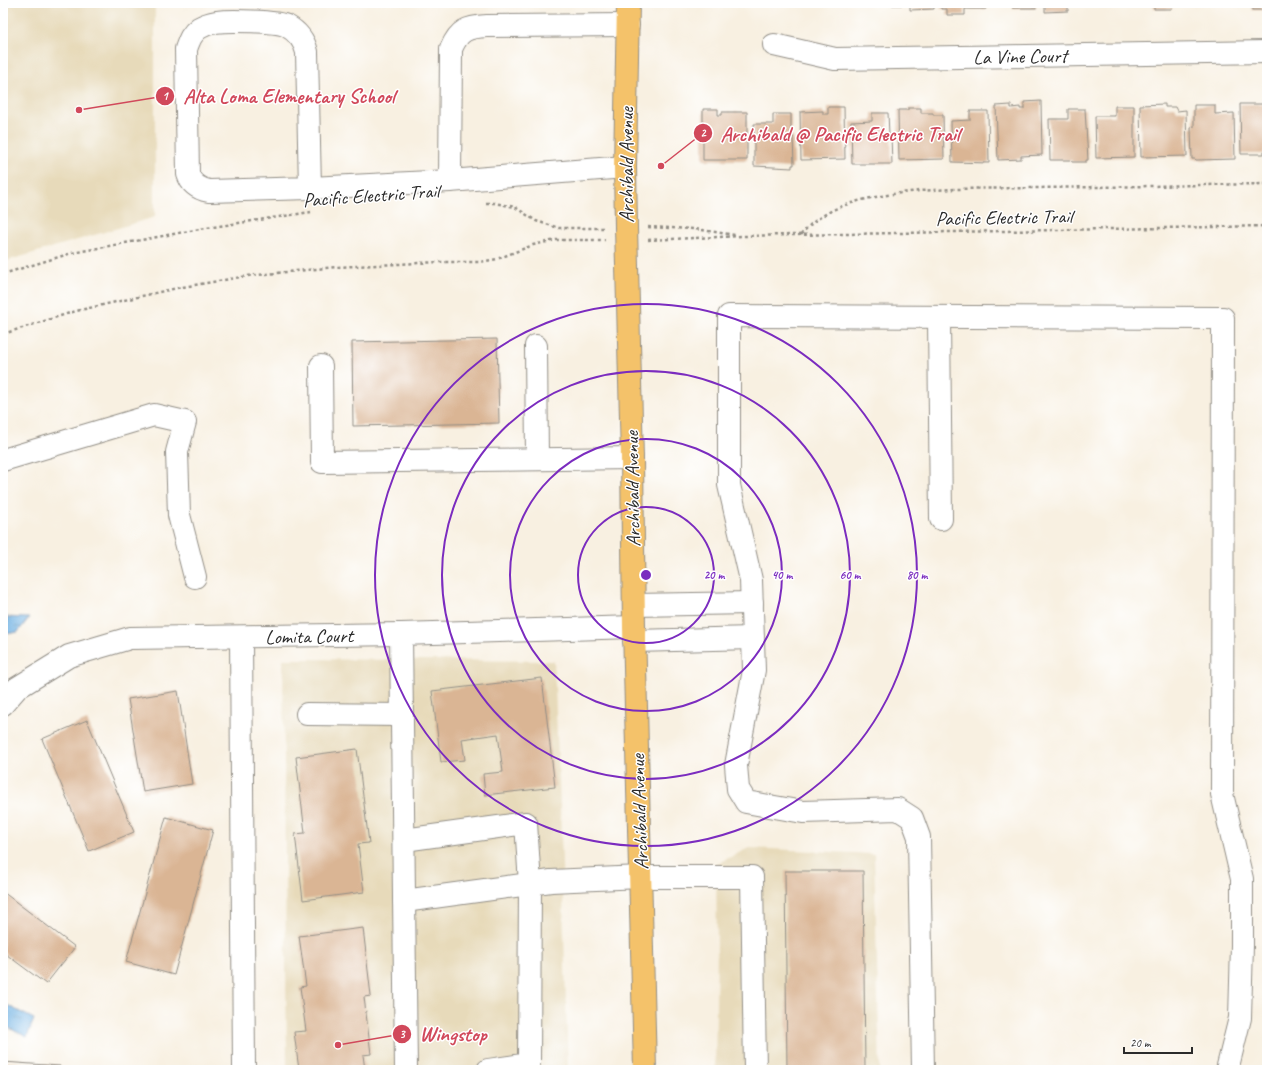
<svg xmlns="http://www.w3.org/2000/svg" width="1270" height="1073" viewBox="0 0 1270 1073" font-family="Caveat,sans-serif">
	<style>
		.built { fill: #e7daba }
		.water { fill: url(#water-ripples); stroke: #4c6d86 }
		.building { fill: #dab594 }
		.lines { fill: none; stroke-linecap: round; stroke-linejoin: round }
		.minor-casing { stroke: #928e86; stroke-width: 24 }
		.major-casing { stroke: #928e86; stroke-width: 24 }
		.path { stroke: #928e86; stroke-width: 2.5; stroke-dasharray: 3 3; stroke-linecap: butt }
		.minor { stroke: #fff; stroke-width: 22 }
		.major { stroke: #f4c26a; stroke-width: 22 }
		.ring { fill: none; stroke: #7b2cbf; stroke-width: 2 }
		.labels { text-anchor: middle; stroke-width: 3; stroke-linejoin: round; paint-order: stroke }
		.street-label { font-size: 20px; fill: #2b2b2b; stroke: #fff }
		.centre { fill: #7b2cbf; stroke: #fff; stroke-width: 2 }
		.ring-label { font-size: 12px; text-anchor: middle; font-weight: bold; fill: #7b2cbf; stroke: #fff; stroke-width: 3; stroke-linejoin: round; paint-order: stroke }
		.leader { fill: none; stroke: #d1495b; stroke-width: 1.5 }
		.callout-dot { fill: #d1495b; stroke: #fff; stroke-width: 1.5 }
		.mark-label { font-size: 12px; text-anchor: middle; font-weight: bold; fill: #fff }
		.callout-label { font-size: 21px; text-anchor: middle; font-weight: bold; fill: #d1495b; stroke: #fff; stroke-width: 3; stroke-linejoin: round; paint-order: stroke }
	</style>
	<defs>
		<pattern id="water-ripples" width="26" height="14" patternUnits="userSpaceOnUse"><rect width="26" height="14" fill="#6cafe1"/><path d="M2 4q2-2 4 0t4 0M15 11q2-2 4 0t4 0" fill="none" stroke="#598fb7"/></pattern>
	</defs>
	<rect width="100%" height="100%" fill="#fff"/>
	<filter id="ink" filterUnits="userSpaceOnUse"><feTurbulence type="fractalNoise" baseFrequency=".025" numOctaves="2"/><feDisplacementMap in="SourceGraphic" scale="8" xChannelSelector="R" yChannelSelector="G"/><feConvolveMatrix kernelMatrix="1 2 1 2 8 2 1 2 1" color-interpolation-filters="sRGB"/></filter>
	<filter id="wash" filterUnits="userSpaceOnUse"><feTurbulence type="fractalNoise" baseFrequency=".012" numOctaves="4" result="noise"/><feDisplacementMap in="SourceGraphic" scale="16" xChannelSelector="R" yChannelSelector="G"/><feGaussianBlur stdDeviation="0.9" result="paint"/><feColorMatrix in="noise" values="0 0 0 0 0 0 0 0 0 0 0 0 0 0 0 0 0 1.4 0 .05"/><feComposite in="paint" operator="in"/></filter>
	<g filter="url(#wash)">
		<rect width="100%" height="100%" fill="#f8f0e1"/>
		<!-- built -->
		<g class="built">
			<polygon points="3,3 155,3 155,217 3,262"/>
			<polygon points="283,659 554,661 561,831 568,1070 287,1070"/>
			<polygon points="749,848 874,854 880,1070 715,1070 717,949 716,864"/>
		</g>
		<!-- water -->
		<g class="water">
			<polygon points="3,617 29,618 18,632 6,634 3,629"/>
			<polygon points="3,1003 34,1019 27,1037 3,1025"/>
		</g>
		<g id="blocks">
			<!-- building -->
			<g class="building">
				<polygon points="889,3 934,3 934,9 910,10 910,5 889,5"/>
				<polygon points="941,3 986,3 986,9 965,9 965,15 947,15 947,9 941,9"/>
				<rect x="1013" y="3" width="23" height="5"/>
				<polygon points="1045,3 1087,3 1087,4 1068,5 1068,11 1045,12"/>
				<polygon points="1117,3 1140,3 1140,6 1118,6"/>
				<polygon points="1146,3 1171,3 1172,9 1154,9 1154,5 1146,5"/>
				<rect x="1252" y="3" width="15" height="7"/>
				<polygon points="1041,101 1042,155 1021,156 1021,159 998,160 996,106 1011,105 1011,108 1020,107 1020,109 1024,109 1024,102"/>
				<polygon points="1165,104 1165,107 1175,107 1177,111 1186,110 1187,156 1141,157 1140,105"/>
				<polygon points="1240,104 1264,104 1264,105 1267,105 1267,151 1264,151 1264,154 1241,154"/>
				<polygon points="1194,105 1215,105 1215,114 1234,113 1235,159 1196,160 1195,159 1192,159 1191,128 1194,127"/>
				<polygon points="1115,106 1134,106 1134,157 1096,158 1095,116 1115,116"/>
				<polygon points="828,107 844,107 845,159 801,160 800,112 823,111 823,114 828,114"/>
				<polygon points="908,108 921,108 921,113 933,113 933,115 943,115 944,159 899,160 898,110 908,110"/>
				<polygon points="703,109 718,109 718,115 722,115 722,112 747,112 747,160 703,160"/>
				<polygon points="1068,109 1085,109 1088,160 1086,160 1086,162 1072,162 1071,160 1050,160 1049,119 1068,119"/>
				<polygon points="970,111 988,111 989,163 952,162 951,121 970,120"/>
				<polygon points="872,113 888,113 889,135 891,135 892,164 852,164 851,122 872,121"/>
				<polygon points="773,114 791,114 791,136 793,136 794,165 792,165 792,168 754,166 754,124 773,124"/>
				<polygon points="497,339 499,423 353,426 352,342"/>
				<polygon points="542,678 555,787 485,795 483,774 503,772 498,734 462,739 465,760 441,762 432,691"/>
				<polygon points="178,691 192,784 143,792 128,699"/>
				<polygon points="87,720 134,832 89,851 42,739"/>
				<polygon points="357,749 369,843 358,844 364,892 303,900 295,834 305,833 296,757"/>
				<polygon points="166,817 213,830 174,975 126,962"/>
				<polygon points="785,871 863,871 865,1070 787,1070"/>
				<polygon points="3,892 75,947 46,984 3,952"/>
				<polygon points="363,928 371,996 364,997 371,1054 363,1055 365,1070 299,1070 294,1032 306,1031 300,987 306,986 299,936"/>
				<polygon points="3,1062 60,1066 60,1070 3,1070"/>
			</g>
		</g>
	</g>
	<g filter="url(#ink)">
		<use href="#blocks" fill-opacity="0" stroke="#928e86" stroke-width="1"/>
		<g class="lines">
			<defs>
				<g id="minor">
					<polyline points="774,45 835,59 1267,52"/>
					<path d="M 450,181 L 451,49 C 459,30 467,27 487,26 L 628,25"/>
					<path d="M 310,188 L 307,52 C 304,40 298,32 287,26 C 277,21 228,20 216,22 C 210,23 204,25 199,28 C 191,34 189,41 186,49 L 188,174 C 191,184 199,189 209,191 L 310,188 L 450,181 L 625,167"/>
					<polyline points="939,317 941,519"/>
					<polyline points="536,346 537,459"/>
					<polyline points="321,366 322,462 632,458"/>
					<polyline points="3,460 154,415 185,422 177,452 179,515 195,577"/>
					<polyline points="634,605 752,603"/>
					<polyline points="401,634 406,1070"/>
					<polyline points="241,637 244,1070"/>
					<polyline points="634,641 753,638"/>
					<polyline points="3,704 17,688 69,656 130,638 401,634 634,627"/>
					<polyline points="307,714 402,715"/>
					<polyline points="404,840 526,823 530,884 529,1064 488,1070"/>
					<polyline points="404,901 551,881 641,877 752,877 755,1070"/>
					<polyline points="923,1070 919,837 912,818 898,809 803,812 746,802 738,789 736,765 754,670 751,580 729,485 729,316 1223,318 1222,794 1242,879 1242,945 1240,1018 1227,1070"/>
				</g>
				<polyline id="major" points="628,3 625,167 626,227 632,458 634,627 645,1070"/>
			</defs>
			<!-- minor casing -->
			<use href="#minor" class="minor-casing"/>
			<!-- major casing -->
			<use href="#major" class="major-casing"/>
			<!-- path -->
			<g class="path">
				<polyline points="486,203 494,203 515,207 536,221 559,228 603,228"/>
				<polyline points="648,227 695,229 735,235"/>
				<path d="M 801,235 C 819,211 852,201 881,196 C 931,187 983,189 1034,188 C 1112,187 1189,185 1267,184"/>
				<polyline points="648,240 741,236 1267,226"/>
				<polyline points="3,274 72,253 200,229 311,212"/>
				<polyline points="3,334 76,311 177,288 247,276 336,267 439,262 480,262 497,259 533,245 556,240 605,240"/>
			</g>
			<!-- minor -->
			<use href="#minor" class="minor"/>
			<!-- major -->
			<use href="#major" class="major"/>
		</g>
	</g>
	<!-- distance rings -->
	<g class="ring">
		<circle cx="646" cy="575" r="68"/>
		<circle cx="646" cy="575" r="136"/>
		<circle cx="646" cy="575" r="204"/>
		<circle cx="646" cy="575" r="271"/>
	</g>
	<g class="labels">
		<!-- street labels -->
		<g class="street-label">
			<text transform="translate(1020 56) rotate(-1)" y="7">La Vine Court</text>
			<text transform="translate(626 165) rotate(-90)" y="7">Archibald Avenue</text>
			<text transform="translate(371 195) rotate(-4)" y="7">Pacific Electric Trail</text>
			<text transform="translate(1004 217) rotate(-1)" y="7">Pacific Electric Trail</text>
			<text transform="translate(632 489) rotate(-91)" y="7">Archibald Avenue</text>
			<text transform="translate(309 636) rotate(-1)" y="7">Lomita Court</text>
			<text transform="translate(639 812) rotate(-92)" y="7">Archibald Avenue</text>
		</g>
	</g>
	<circle cx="646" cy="575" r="6" class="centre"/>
	<g class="ring-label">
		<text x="714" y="579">20 m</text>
		<text x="782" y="579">40 m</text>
		<text x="850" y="579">60 m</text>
		<text x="917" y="579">80 m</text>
	</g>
	<!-- callouts -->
	<path class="leader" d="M79 110L165 96M661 166L703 133M338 1045L402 1034"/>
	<g class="callout-dot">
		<circle cx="79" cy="110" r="4"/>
		<circle cx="661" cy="166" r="4"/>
		<circle cx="338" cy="1045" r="4"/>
		<circle cx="165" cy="96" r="10"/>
		<circle cx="703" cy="133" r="10"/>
		<circle cx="402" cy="1034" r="10"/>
	</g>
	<g class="mark-label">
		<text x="165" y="100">1</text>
		<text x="703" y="137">2</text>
		<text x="402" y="1038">3</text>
	</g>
	<g class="callout-label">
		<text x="289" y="103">Alta Loma Elementary School</text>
		<text x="840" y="141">Archibald @ Pacific Electric Trail</text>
		<text x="453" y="1041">Wingstop</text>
	</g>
	<!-- margin -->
	<rect width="1270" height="1073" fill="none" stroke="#fff" stroke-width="16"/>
	<!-- scale -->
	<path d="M1124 1047v6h68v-6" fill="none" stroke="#2b2b2b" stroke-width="2"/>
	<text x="1130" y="1047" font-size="12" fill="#2b2b2b" stroke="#ffffff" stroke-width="3" paint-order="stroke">20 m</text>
</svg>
